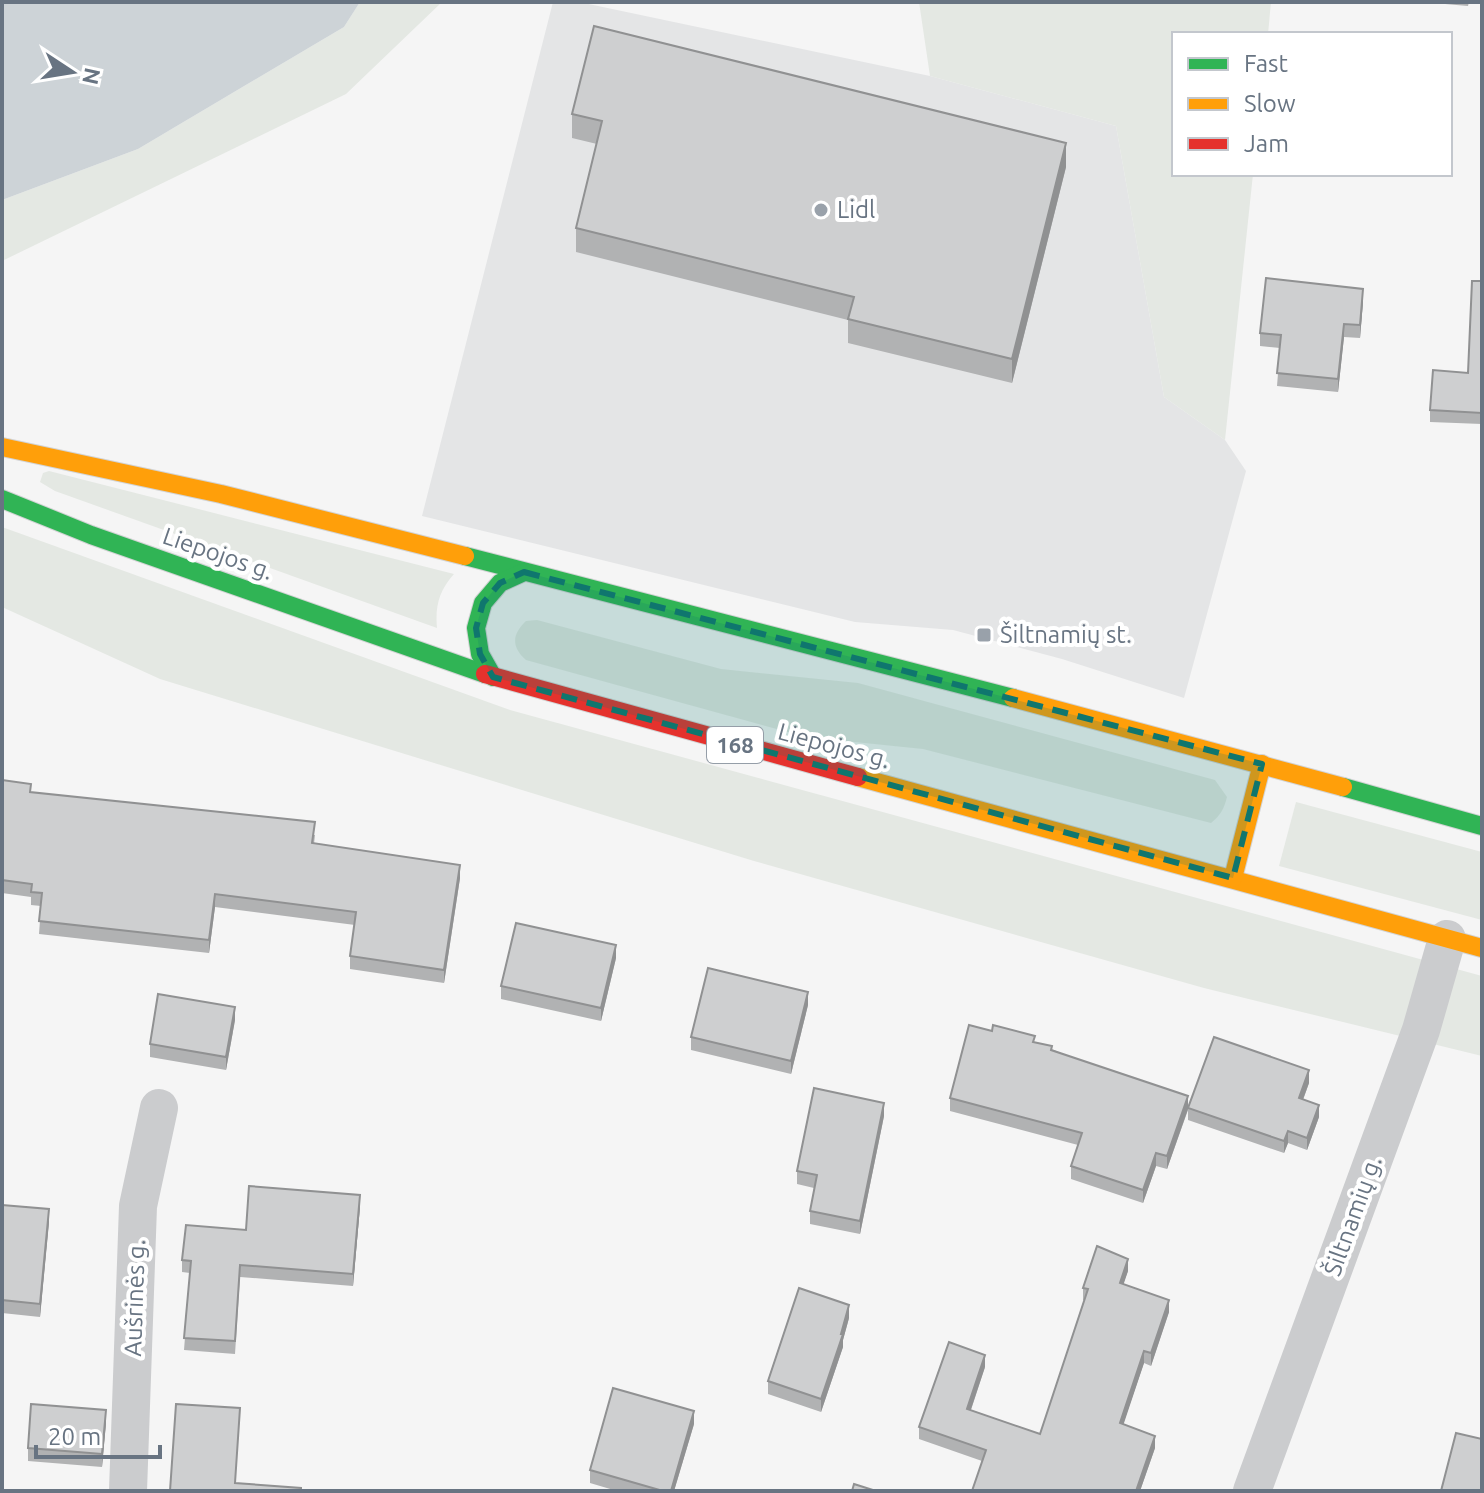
<svg xmlns="http://www.w3.org/2000/svg" width="1484" height="1493" viewBox="0 0 1484 1493" font-family="Ubuntu,sans-serif">
	<style>
		.built { fill: #e4e5e6 }
		.green { fill: #e4e8e3 }
		.water { fill: #cdd3d7 }
		.lines { fill: none; stroke-linecap: round; stroke-linejoin: round }
		.fast-casing { stroke: #d2d3d4; stroke-width: 20 }
		.slow-casing { stroke: #d2d3d4; stroke-width: 20 }
		.jam-casing { stroke: #d2d3d4; stroke-width: 20 }
		.street { stroke: #cbccce; stroke-width: 38 }
		.fast { stroke: #30b455; stroke-width: 18 }
		.slow { stroke: #ff9f0a; stroke-width: 18 }
		.jam { stroke: #e5322d; stroke-width: 18 }
		.wall { fill: #b1b2b3 }
		.shaded-wall { fill: #909192 }
		.building { fill: #cecfd0; stroke: #909192; stroke-width: 2 }
		.marked { fill: #0f766e; fill-opacity: 0.2; stroke: #0f766e; stroke-width: 6; stroke-dasharray: 16 10; stroke-linejoin: round }
		.poi-dot { fill: #99a1aa; stroke: #fff; stroke-width: 3 }
		.labels { text-anchor: middle; stroke-width: 8; stroke-linejoin: round; paint-order: stroke }
		.shield { fill: #fff; stroke: #959ea8; stroke-width: 2 }
		.shield-label { font-size: 22px; font-weight: bold; fill: #687482 }
		.poi-label { font-size: 24px; fill: #687482; stroke: #fff; text-anchor: start }
		.street-label { font-size: 24px; fill: #687482; stroke: #fff }
	</style>
	<rect width="100%" height="100%" fill="#f5f5f5"/>
	<!-- built -->
	<polygon class="built" points="553,2 579,2 930,76 1116,126 1164,397 1225,440 1246,471 1184,698 1062,659 953,630 855,622 422,516"/>
	<!-- green -->
	<g class="green">
		<polygon points="360,2 442,2 346,94 2,261 2,200 138,149 344,27"/>
		<polygon points="919,2 1271,2 1268,34 1174,34 1174,174 1253,174 1225,440 1164,397 1116,126 930,76"/>
		<path d="M 49,471 L 454,574 C 439,591 435,606 437,628 L 55,491 L 40,482 L 43,473 Z"/>
		<polygon points="2,527 510,710 1482,976 1482,1056 1204,988 754,861 160,679 2,607"/>
		<path d="M 537,620 L 721,669 L 858,683 L 1215,780 L 1227,797 C 1224,809 1220,816 1211,823 L 923,749 L 806,737 L 526,660 C 511,647 512,634 526,621 Z"/>
		<polygon points="1296,802 1482,852 1482,920 1279,866"/>
	</g>
	<!-- water -->
	<polygon class="water" points="2,2 360,2 344,27 138,149 2,200"/>
	<g class="lines">
		<defs>
			<g id="fast">
				<polyline points="2,499 91,535 485,674"/>
				<polyline points="465,556 1013,698"/>
				<polyline points="493,677 480,654 476,628 483,603 500,583 524,572"/>
				<polyline points="1343,787 1482,826"/>
			</g>
			<g id="slow">
				<polyline points="2,447 221,494 465,556"/>
				<polyline points="1013,698 1343,787"/>
				<polyline points="858,777 1482,948"/>
				<polyline points="1233,878 1262,764"/>
			</g>
			<polyline id="jam" points="485,674 858,777"/>
		</defs>
		<!-- fast casing -->
		<use href="#fast" class="fast-casing"/>
		<!-- slow casing -->
		<use href="#slow" class="slow-casing"/>
		<!-- jam casing -->
		<use href="#jam" class="jam-casing"/>
		<!-- street -->
		<g class="street">
			<polyline points="128,1491 138,1206 159,1108"/>
			<polyline points="1252,1491 1421,1030 1447,939"/>
		</g>
		<!-- fast -->
		<use href="#fast" class="fast"/>
		<!-- slow -->
		<use href="#slow" class="slow"/>
		<!-- jam -->
		<use href="#jam" class="jam"/>
	</g>
	<!-- wall -->
	<g class="wall">
		<polygon points="1422,2 1469,2 1468,6"/>
		<polygon points="572,114 1066,167 1012,383 848,343 848,320 576,252 576,228 597,144 572,138"/>
		<polygon points="1482,281 1482,424 1430,422 1430,410 1468,373"/>
		<polygon points="1363,302 1360,338 1344,337 1338,392 1277,386 1280,348 1260,346 1260,333"/>
		<polygon points="2,780 31,793 315,835 314,844 460,878 444,983 350,969 350,956 355,925 215,907 209,953 39,934 41,906 31,905 31,897 2,893"/>
		<polygon points="616,958 601,1021 501,999 501,986"/>
		<polygon points="808,1005 791,1074 691,1050 691,1037"/>
		<polygon points="235,1020 226,1070 150,1057 150,1044"/>
		<polygon points="1035,1042 1188,1107 1309,1083 1303,1100 1319,1117 1307,1150 1288,1143 1284,1153 1188,1120 1188,1110 1167,1169 1156,1166 1143,1203 1071,1179 1071,1166 1078,1145 950,1111 950,1098"/>
		<polygon points="884,1116 860,1234 810,1224 810,1211 814,1188 797,1184 797,1171"/>
		<polygon points="2,1205 49,1222 40,1317 2,1313"/>
		<polygon points="360,1207 353,1286 240,1277 235,1354 184,1350 190,1273 182,1272 182,1260 246,1230"/>
		<polygon points="1128,1271 1123,1284 1169,1312 1151,1366 1144,1363 1123,1424 1155,1448 1140,1491 972,1491 982,1461 919,1439 919,1427 985,1367 971,1410 1040,1434 1084,1300 1083,1300 1083,1288"/>
		<polygon points="849,1318 843,1340 843,1347 821,1412 768,1394 768,1381"/>
		<polygon points="106,1423 102,1467 28,1461 28,1448"/>
		<polygon points="694,1424 674,1491 617,1491 590,1483 590,1470"/>
	</g>
	<!-- shaded-wall -->
	<g class="shaded-wall">
		<polygon points="1066,143 1066,167 1012,383 1012,359"/>
		<polygon points="1363,289 1363,302 1360,338 1360,325"/>
		<polygon points="1344,324 1344,337 1338,392 1338,379"/>
		<polygon points="460,865 460,878 444,983 444,970"/>
		<polygon points="215,894 215,907 209,953 209,940"/>
		<polygon points="616,945 616,958 601,1021 601,1008"/>
		<polygon points="808,992 808,1005 791,1074 791,1061"/>
		<polygon points="235,1007 235,1020 226,1070 226,1057"/>
		<polygon points="1309,1070 1309,1083 1299,1110 1299,1098"/>
		<polygon points="1188,1096 1188,1109 1167,1169 1167,1156"/>
		<polygon points="884,1103 884,1116 860,1234 860,1221"/>
		<polygon points="1319,1105 1319,1117 1307,1150 1307,1138"/>
		<polygon points="1288,1131 1288,1143 1284,1153 1284,1141"/>
		<polygon points="1156,1153 1156,1166 1143,1203 1143,1190"/>
		<polygon points="360,1195 360,1207 353,1286 353,1274"/>
		<polygon points="49,1209 49,1222 40,1317 40,1304"/>
		<polygon points="1128,1259 1128,1271 1120,1295 1120,1283"/>
		<polygon points="1169,1300 1169,1312 1151,1366 1151,1353"/>
		<polygon points="849,1305 849,1318 843,1340 843,1347 821,1412 821,1399"/>
		<polygon points="1144,1351 1144,1363 1120,1435 1120,1423"/>
		<polygon points="985,1355 985,1367 967,1421 967,1409"/>
		<polygon points="106,1410 106,1423 102,1467 102,1454"/>
		<polygon points="694,1411 694,1424 674,1491 671,1491"/>
		<polygon points="1155,1436 1155,1448 1140,1491 1136,1491"/>
	</g>
	<!-- building -->
	<g class="building">
		<polygon points="594,26 1066,143 1012,359 848,319 854,297 576,228 602,121 572,114"/>
		<polygon points="1266,278 1363,289 1360,325 1344,324 1338,379 1277,373 1281,335 1260,333"/>
		<polygon points="1472,281 1482,281 1482,413 1430,410 1433,370 1468,373"/>
		<polygon points="2,780 31,784 30,792 315,822 312,843 460,865 444,970 350,956 356,912 215,894 209,940 39,921 42,893 31,892 32,884 2,880"/>
		<polygon points="516,923 616,945 601,1008 501,986"/>
		<polygon points="708,968 808,992 791,1061 691,1037"/>
		<polygon points="158,994 235,1007 226,1057 150,1044"/>
		<polygon points="969,1025 992,1031 993,1025 1035,1036 1033,1042 1052,1046 1051,1050 1188,1096 1167,1156 1156,1153 1143,1190 1071,1166 1082,1133 950,1098"/>
		<polygon points="1214,1037 1309,1070 1299,1098 1319,1105 1307,1138 1288,1131 1284,1141 1188,1108"/>
		<polygon points="814,1088 884,1103 860,1221 810,1211 817,1175 797,1171"/>
		<polygon points="249,1186 360,1195 353,1274 240,1265 235,1341 184,1338 191,1261 182,1260 186,1225 246,1230"/>
		<polygon points="2,1205 49,1209 40,1304 2,1300"/>
		<polygon points="1097,1246 1128,1259 1120,1283 1169,1300 1151,1353 1144,1351 1120,1423 1155,1436 1136,1491 972,1491 986,1450 919,1427 949,1342 985,1355 967,1409 1040,1434 1088,1289 1083,1288"/>
		<polygon points="799,1288 849,1305 841,1334 843,1334 821,1399 768,1381"/>
		<polygon points="613,1388 694,1411 671,1491 663,1491 590,1470"/>
		<polygon points="31,1404 106,1410 102,1454 28,1448"/>
		<polygon points="176,1404 240,1408 235,1483 301,1488 301,1491 170,1491"/>
		<polygon points="1456,1433 1482,1439 1482,1491 1441,1491"/>
		<polygon points="854,1484 876,1491 852,1491"/>
	</g>
	<!-- marked area -->
	<path class="marked" d="M 524,572 L 1262,764 L 1233,878 L 493,677 L 480,654 L 476,628 L 483,603 L 500,583 Z"/>
	<!-- markers -->
	<g class="poi-dot">
		<circle cx="821" cy="210" r="8"/>
		<rect x="976" y="627" width="16" height="16" rx="4"/>
	</g>
	<g class="labels">
		<!-- shield labels -->
		<rect class="shield" x="707" y="727" width="56" height="36" rx="6"/>
		<g class="shield-label">
			<text x="735" y="753">168</text>
		</g>
		<!-- poi labels -->
		<g class="poi-label">
			<text x="837" y="218">Lidl</text>
			<text x="1000" y="643">Šiltnamių st.</text>
		</g>
		<!-- street labels -->
		<g class="street-label">
			<text transform="translate(218 554) rotate(19)" y="8">Liepojos g.</text>
			<text transform="translate(834 746) rotate(15)" y="8">Liepojos g.</text>
			<text transform="translate(1353 1216) rotate(-70)" y="8">Šiltnamių g.</text>
			<text transform="translate(135 1298) rotate(-88)" y="8">Aušrinės g.</text>
		</g>
	</g>
	<!-- border -->
	<rect width="1484" height="1493" fill="none" stroke="#687482" stroke-width="8"/>
	<!-- legend -->
	<rect x="1172" y="32" width="280" height="144" fill="#ffffff" stroke="#c3c7cd" stroke-width="2"/>
	<rect x="1188" y="58" width="40" height="12" fill="#30b455" stroke="#c3c7cd" stroke-width="2"/>
	<text x="1244" y="72" font-size="24" fill="#687482">Fast</text>
	<rect x="1188" y="98" width="40" height="12" fill="#ff9f0a" stroke="#c3c7cd" stroke-width="2"/>
	<text x="1244" y="112" font-size="24" fill="#687482">Slow</text>
	<rect x="1188" y="138" width="40" height="12" fill="#e5322d" stroke="#c3c7cd" stroke-width="2"/>
	<text x="1244" y="152" font-size="24" fill="#687482">Jam</text>
	<!-- north arrow -->
	<g transform="translate(72 72) rotate(102)" stroke="#ffffff" stroke-width="6" paint-order="stroke">
	<path d="M0-6L14 30L0 20L-14 30Z" fill="#687482"/>
	<text y="-12" font-size="22" font-weight="bold" text-anchor="middle" fill="#687482">N</text>
	</g>
	<!-- scale -->
	<path d="M36 1445v12h124v-12" fill="none" stroke="#687482" stroke-width="4"/>
	<text x="48" y="1445" font-size="24" fill="#687482" stroke="#ffffff" stroke-width="6" paint-order="stroke">20 m</text>
</svg>
